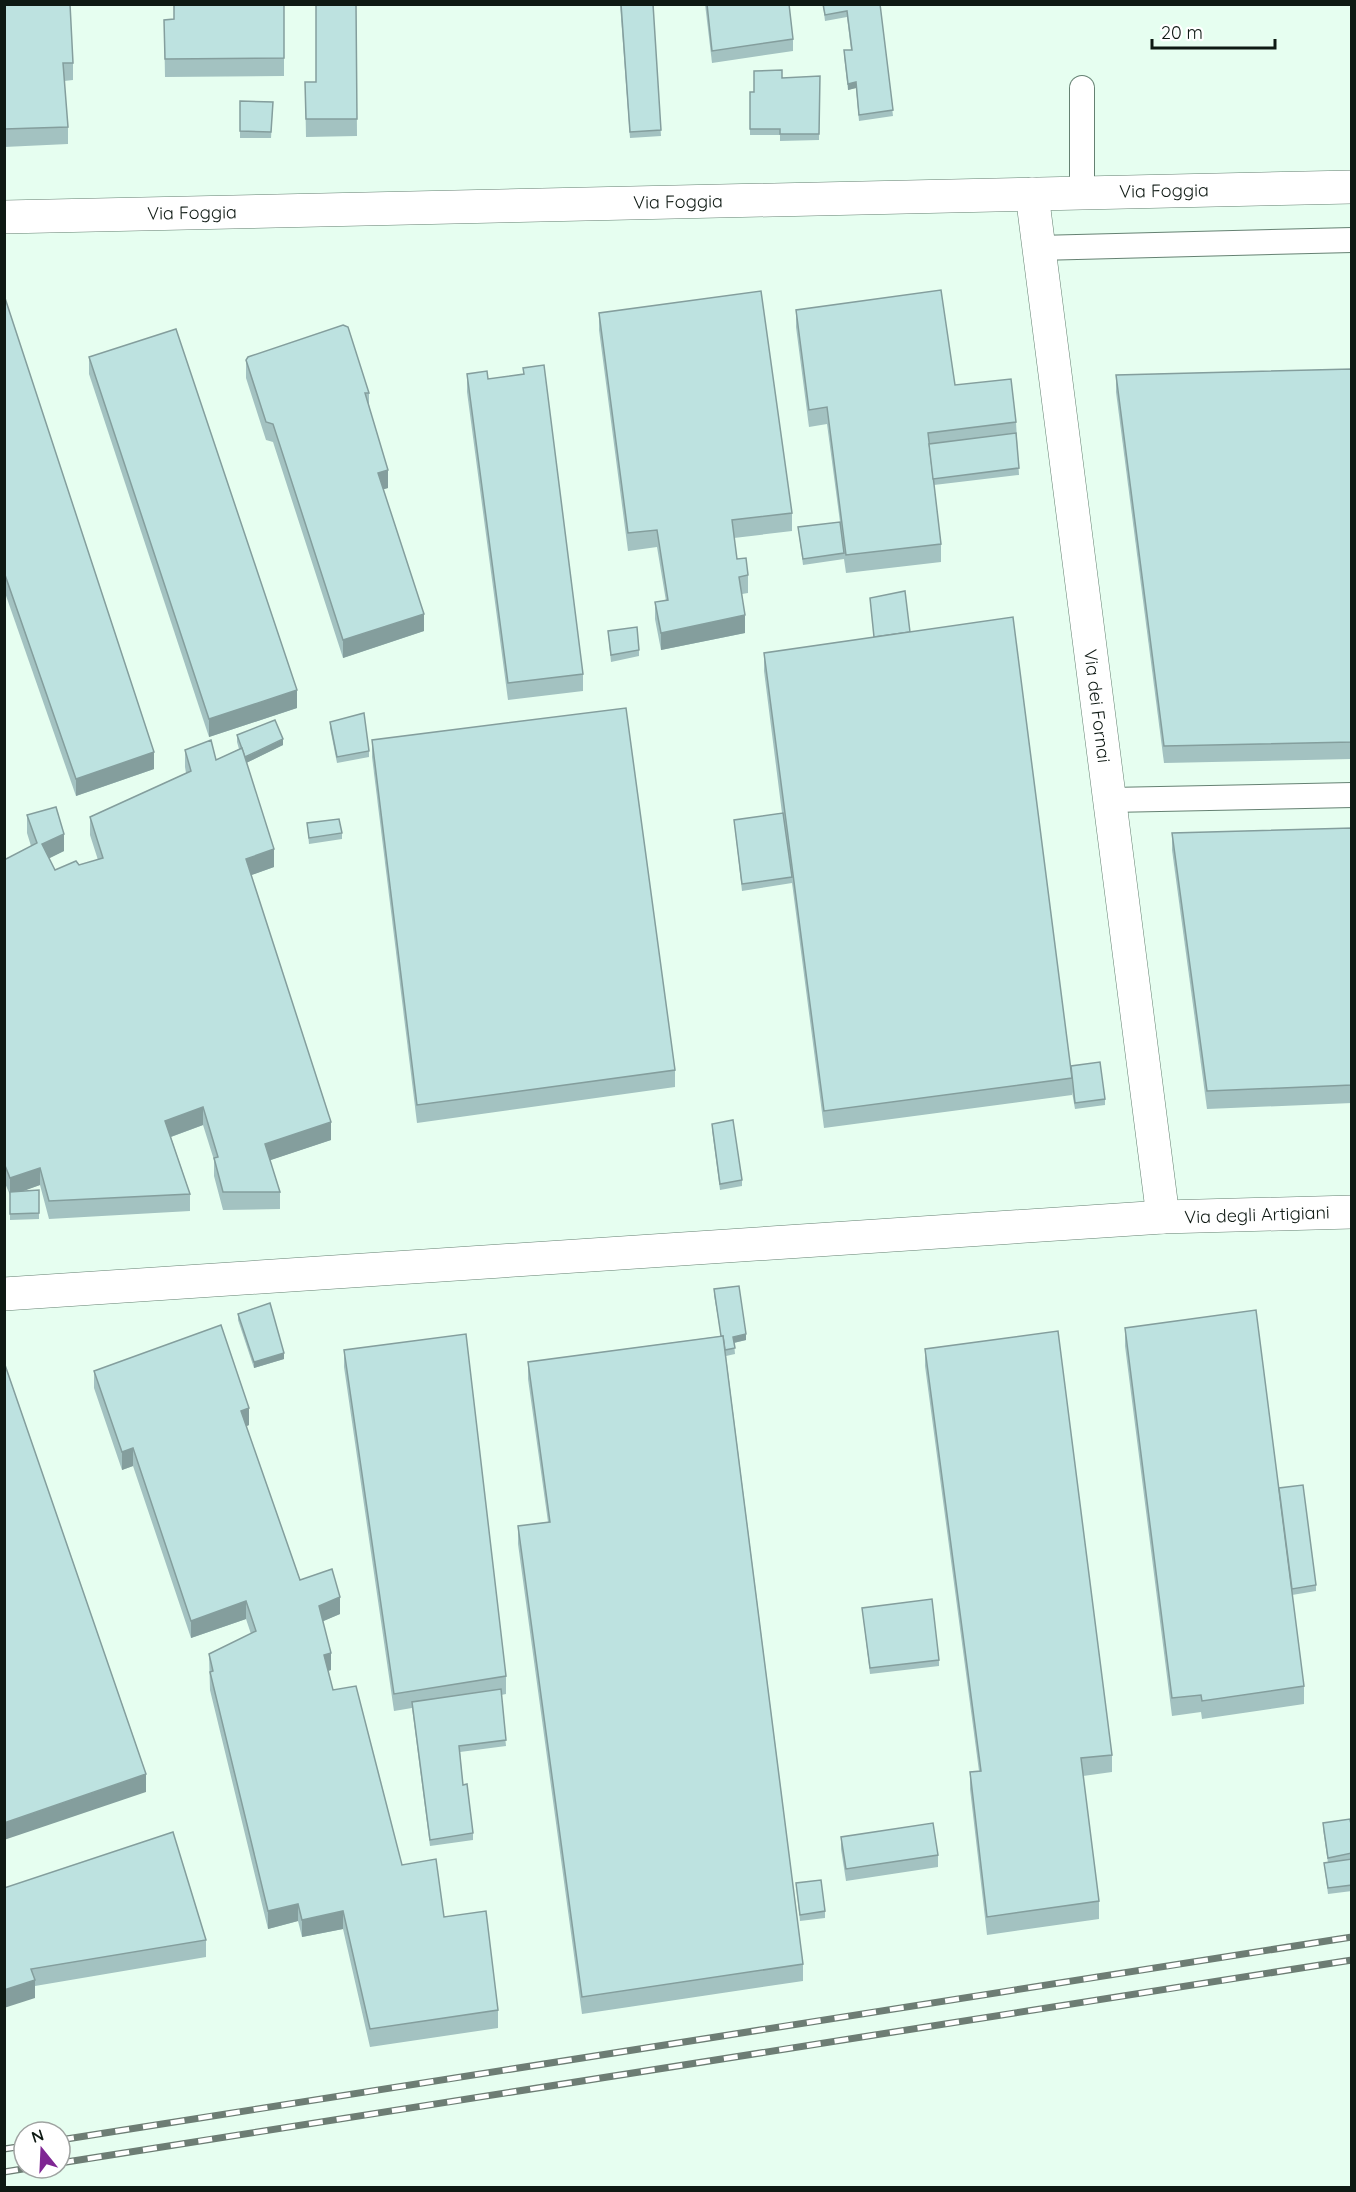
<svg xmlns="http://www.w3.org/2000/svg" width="1356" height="2192" viewBox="0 0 1356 2192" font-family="Quicksand,sans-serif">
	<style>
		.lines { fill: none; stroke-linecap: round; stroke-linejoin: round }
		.lane-casing { stroke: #658172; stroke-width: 26 }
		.street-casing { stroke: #658172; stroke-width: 34 }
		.secondary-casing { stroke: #658172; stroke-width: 34 }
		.lane { stroke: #fff; stroke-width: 24 }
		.street { stroke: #fff; stroke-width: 33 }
		.secondary { stroke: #fff; stroke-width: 33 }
		.rail-casing { stroke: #6d7d74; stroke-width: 7 }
		.rail { stroke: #fff; stroke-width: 4.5; stroke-dasharray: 14; stroke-linecap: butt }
		.wall { fill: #a3c2c1 }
		.shaded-wall { fill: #849e9d }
		.building { fill: #bde2e0; stroke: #849e9d; stroke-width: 1.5 }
		.labels { text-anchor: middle; stroke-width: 4.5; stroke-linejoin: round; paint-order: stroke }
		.street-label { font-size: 18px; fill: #0e1913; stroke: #fff }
	</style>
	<rect width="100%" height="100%" fill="#e6fef0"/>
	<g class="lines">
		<defs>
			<g id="lane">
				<polyline points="1082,193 1082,88"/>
				<polyline points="1038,248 1352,240"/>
				<polyline points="1110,800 1352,795"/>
			</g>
			<g id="street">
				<polyline points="1032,194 1163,1217"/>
				<polyline points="4,1294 1163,1217 1352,1212"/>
			</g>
			<polyline id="secondary" points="4,217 1352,187"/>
		</defs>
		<!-- lane casing -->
		<use href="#lane" class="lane-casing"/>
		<!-- street casing -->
		<use href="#street" class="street-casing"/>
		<!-- secondary casing -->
		<use href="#secondary" class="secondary-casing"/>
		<!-- lane -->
		<use href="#lane" class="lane"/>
		<!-- street -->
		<use href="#street" class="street"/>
		<!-- secondary -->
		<use href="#secondary" class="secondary"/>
		<defs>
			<g id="rail">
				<polyline points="60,2140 1352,1937"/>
				<polyline points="4,2149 24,2146"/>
				<polyline points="60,2163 1352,1960"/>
				<polyline points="4,2172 29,2168"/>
			</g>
		</defs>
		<!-- rail casing -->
		<use href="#rail" class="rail-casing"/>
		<!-- rail -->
		<use href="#rail" class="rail"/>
	</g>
	<!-- wall -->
	<g class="wall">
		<polygon points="4,4 73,63 73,80 64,81 68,127 68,144 4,147"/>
		<polygon points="284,4 284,76 165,77 164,20 174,19"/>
		<polygon points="356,4 357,136 306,137 305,82 316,82"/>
		<polygon points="620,4 653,4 661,136 630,138"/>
		<polygon points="705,4 789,4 793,39 793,51 712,63"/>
		<polygon points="823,4 880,4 893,116 859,121 856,88 848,90 844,56 844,50 851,50 847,17 825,21"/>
		<polygon points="820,76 819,140 780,141 780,135 750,135 750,92 754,92 782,78"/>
		<polygon points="240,101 273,102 271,138 240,138"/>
		<polygon points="4,299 154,769 76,796 4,590"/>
		<polygon points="796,310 955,385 1016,422 1019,475 934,485 941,544 941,562 846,573 844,559 803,565 798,527 840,522 827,424 809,427 796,327"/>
		<polygon points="599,313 792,513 792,531 734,538 737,559 748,575 748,593 742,594 745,633 661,650 655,619 655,602 666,601 657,547 628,551 599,330"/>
		<polygon points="89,357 297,708 209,737 89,374"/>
		<polygon points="246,360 369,393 369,405 388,488 383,489 424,631 343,658 273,442 266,440 246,378"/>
		<polygon points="523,368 583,674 583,691 508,700 467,392 467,374 488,379 523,374"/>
		<polygon points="1352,369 1352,759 1164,763 1116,392 1116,375"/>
		<polygon points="870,598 910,632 1071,1066 1105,1099 1105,1105 1075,1109 1072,1092 1072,1095 824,1128 792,883 742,891 734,820 782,813 764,671 764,653 874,637"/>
		<polygon points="608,631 639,650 639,656 611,662"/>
		<polygon points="330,722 369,751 369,757 337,763 330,728"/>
		<polygon points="237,735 283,745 246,763 274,867 251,875 331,1140 270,1160 280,1192 280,1209 223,1210 214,1176 214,1160 203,1125 171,1137 190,1194 190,1211 49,1219 40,1185 22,1191 39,1190 39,1219 10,1220 10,1195 4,1181 4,860 31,846 27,833 27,815 64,851 49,858 55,870 79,865 98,860 90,835 90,817 186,773 185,767 185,750 216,760 239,749 237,742"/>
		<polygon points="372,740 675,1070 675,1087 417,1123 372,757"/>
		<polygon points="307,823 342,833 342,839 309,844"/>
		<polygon points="1352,828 1352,1103 1207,1109 1172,850 1172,833"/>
		<polygon points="712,1124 742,1180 742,1186 720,1190 712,1130"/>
		<polygon points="714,1289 746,1340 734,1343 735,1354 726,1356 803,1964 803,1981 582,2014 518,1544 518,1526 548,1522 528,1379 528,1362 721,1336 714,1295"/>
		<polygon points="238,1314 284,1359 254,1368 238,1320"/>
		<polygon points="1125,1328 1316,1585 1316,1591 1292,1595 1304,1686 1304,1704 1202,1719 1201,1712 1172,1716 1125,1346"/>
		<polygon points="925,1349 1112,1755 1112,1772 1083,1776 1099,1901 1099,1919 987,1935 970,1789 970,1772 979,1771 925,1366"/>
		<polygon points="344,1350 506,1676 506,1694 501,1695 506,1746 460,1752 463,1785 473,1833 473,1840 430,1846 412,1708 394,1711 344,1367"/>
		<polygon points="94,1371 249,1425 246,1426 300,1580 340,1614 323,1621 331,1670 328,1671 333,1690 402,1865 444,1917 498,2010 498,2028 370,2047 343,1929 302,1937 298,1921 268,1929 210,1690 209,1654 251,1634 246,1619 191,1638 133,1466 122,1470 94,1388"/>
		<polygon points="862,1608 939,1660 939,1666 870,1674"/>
		<polygon points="1323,1823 1352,1829 1352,1891 1328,1894 1324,1863 1328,1863 1323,1829"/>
		<polygon points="841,1837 938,1855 938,1867 846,1881 841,1849"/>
		<polygon points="796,1883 825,1911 825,1918 800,1921"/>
		<polygon points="4,1888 206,1940 206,1957 35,1986 35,1998"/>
	</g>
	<!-- shaded-wall -->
	<g class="shaded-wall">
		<polygon points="856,82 856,88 848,90 848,84"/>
		<polygon points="388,470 388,488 378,491 378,473"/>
		<polygon points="424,614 424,631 343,658 343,640"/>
		<polygon points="745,615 745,633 661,650 661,633"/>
		<polygon points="297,690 297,708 209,737 209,719"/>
		<polygon points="283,739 283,745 244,764 244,758"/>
		<polygon points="154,752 154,769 76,796 76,779"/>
		<polygon points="64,834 64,851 42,862 42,844"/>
		<polygon points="274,849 274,867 246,877 246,859"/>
		<polygon points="203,1107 203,1125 165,1139 165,1121"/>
		<polygon points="331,1122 331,1140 265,1162 265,1144"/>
		<polygon points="40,1168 40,1185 10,1196 10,1178"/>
		<polygon points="746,1334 746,1340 733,1343 733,1337"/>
		<polygon points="284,1353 284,1359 254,1368 254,1362"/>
		<polygon points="249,1408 249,1425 241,1429 241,1411"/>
		<polygon points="133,1448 133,1466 122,1470 122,1452"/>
		<polygon points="340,1597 340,1614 319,1623 319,1606"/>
		<polygon points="246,1601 246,1619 191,1638 191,1621"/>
		<polygon points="331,1653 331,1670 324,1672 324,1655"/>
		<polygon points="146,1774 146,1792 4,1840 4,1823"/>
		<polygon points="298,1904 298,1921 268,1929 268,1911"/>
		<polygon points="343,1911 343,1929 302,1937 302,1920"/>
		<polygon points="35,1980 35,1998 4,2008 4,1990"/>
	</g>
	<!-- building -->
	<g class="building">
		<polygon points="4,4 70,4 73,63 63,63 68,127 4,129"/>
		<polygon points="174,4 284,4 284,58 165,59 164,20 174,19"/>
		<polygon points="316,4 356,4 357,119 306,119 305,82 316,82"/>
		<polygon points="621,4 653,4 661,130 630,132"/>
		<polygon points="707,4 789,4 793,39 712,51"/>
		<polygon points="823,4 880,4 893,110 859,115 856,82 848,84 844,50 852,50 847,11 825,15"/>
		<polygon points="782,70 782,78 820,76 819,134 780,134 780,129 750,129 750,92 754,92 754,71"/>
		<polygon points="240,101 273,102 271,132 240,131"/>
		<polygon points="941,290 955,385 1011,379 1016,422 928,433 941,544 846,555 827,407 809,410 796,310"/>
		<polygon points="761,291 792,513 732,520 737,559 746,558 748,575 739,577 745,615 661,633 655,602 668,600 657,530 628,533 599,313"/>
		<polygon points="5,298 154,752 76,779 4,572"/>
		<polygon points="343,325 348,327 369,393 365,393 388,470 378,473 424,614 343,640 273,424 266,422 246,360 248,357"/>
		<polygon points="176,329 297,690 209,719 89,357"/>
		<polygon points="544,365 583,674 508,683 467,374 487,371 488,379 524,374 523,368"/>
		<polygon points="1352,369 1352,742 1164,746 1116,375"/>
		<polygon points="1016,433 1019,468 933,479 929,444"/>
		<polygon points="840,522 844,553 803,559 798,527"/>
		<polygon points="905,591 910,632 874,637 870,598"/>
		<polygon points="1013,617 1072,1078 824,1111 764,653"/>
		<polygon points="637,627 639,650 611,655 608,631"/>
		<polygon points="626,708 675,1070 417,1105 372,740"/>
		<polygon points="364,713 369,751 337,757 330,722"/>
		<polygon points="275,720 283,739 245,757 237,735"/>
		<polygon points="211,740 216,760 242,748 274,849 246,859 331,1122 265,1144 280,1192 223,1192 214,1158 218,1157 203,1107 165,1121 190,1194 49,1201 40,1168 10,1178 4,1163 4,860 37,843 27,815 56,807 64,834 42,844 55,870 76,861 79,865 103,858 90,817 191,771 185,750"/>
		<polygon points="783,813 792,877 742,884 734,820"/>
		<polygon points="339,819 342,833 309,838 307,823"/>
		<polygon points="1352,828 1352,1085 1207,1091 1172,833"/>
		<polygon points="1100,1062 1105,1099 1075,1103 1071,1066"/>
		<polygon points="733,1120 742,1180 720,1184 712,1124"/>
		<polygon points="39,1190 39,1213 10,1214 10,1192"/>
		<polygon points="739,1286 746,1334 733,1337 735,1348 725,1350 723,1336 721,1336 714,1289"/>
		<polygon points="270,1303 284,1353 254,1362 238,1314"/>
		<polygon points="1256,1310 1304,1686 1202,1701 1201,1695 1172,1698 1125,1328"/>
		<polygon points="221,1325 249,1408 241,1411 300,1580 332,1569 340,1597 319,1606 331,1653 324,1655 333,1690 356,1686 402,1865 436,1859 444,1917 486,1911 498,2010 370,2029 343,1911 302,1920 298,1904 268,1911 210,1672 213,1671 209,1654 256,1631 246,1601 191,1621 133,1448 122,1452 94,1371"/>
		<polygon points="1058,1331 1112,1755 1081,1758 1099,1901 987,1917 970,1772 981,1771 925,1349"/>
		<polygon points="466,1334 506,1676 394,1694 344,1350"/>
		<polygon points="723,1336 803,1964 582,1997 518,1526 550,1522 528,1362"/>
		<polygon points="4,1362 146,1774 4,1823"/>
		<polygon points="1303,1485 1316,1585 1292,1589 1279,1488"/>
		<polygon points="932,1599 939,1660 870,1668 862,1608"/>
		<polygon points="501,1689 506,1740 459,1746 463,1785 467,1784 473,1833 430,1840 412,1702"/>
		<polygon points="1350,1819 1352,1829 1352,1853 1328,1858 1323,1823"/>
		<polygon points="933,1823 938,1855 846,1869 841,1837"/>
		<polygon points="173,1832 206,1940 31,1969 35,1980 4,1990 4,1888"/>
		<polygon points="1352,1859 1352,1885 1328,1888 1324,1863"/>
		<polygon points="821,1880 825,1911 800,1915 796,1883"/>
	</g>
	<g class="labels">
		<!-- street labels -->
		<g class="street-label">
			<text transform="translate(1164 191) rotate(-1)" y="6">Via Foggia</text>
			<text transform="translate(678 202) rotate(-1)" y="6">Via Foggia</text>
			<text transform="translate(192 213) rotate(-1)" y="6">Via Foggia</text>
			<text transform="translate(1097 706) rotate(83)" y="6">Via dei Fornai</text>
			<text transform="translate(1257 1215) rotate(-2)" y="6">Via degli Artigiani</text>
		</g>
	</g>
	<!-- border -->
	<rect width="1356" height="2192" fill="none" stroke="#0e1913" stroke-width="12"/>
	<!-- north arrow -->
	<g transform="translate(42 2150) rotate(342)"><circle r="28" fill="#ffffff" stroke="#9fa3a1" stroke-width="1.5"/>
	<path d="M0-4.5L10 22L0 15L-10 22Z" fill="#7f2693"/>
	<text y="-9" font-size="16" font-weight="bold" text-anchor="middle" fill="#0e1913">N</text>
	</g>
	<!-- scale -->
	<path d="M1152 39v9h123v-9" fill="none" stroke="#0e1913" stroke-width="3"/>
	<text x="1161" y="39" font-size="18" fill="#0e1913" stroke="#ffffff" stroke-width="4.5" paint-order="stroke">20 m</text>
</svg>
